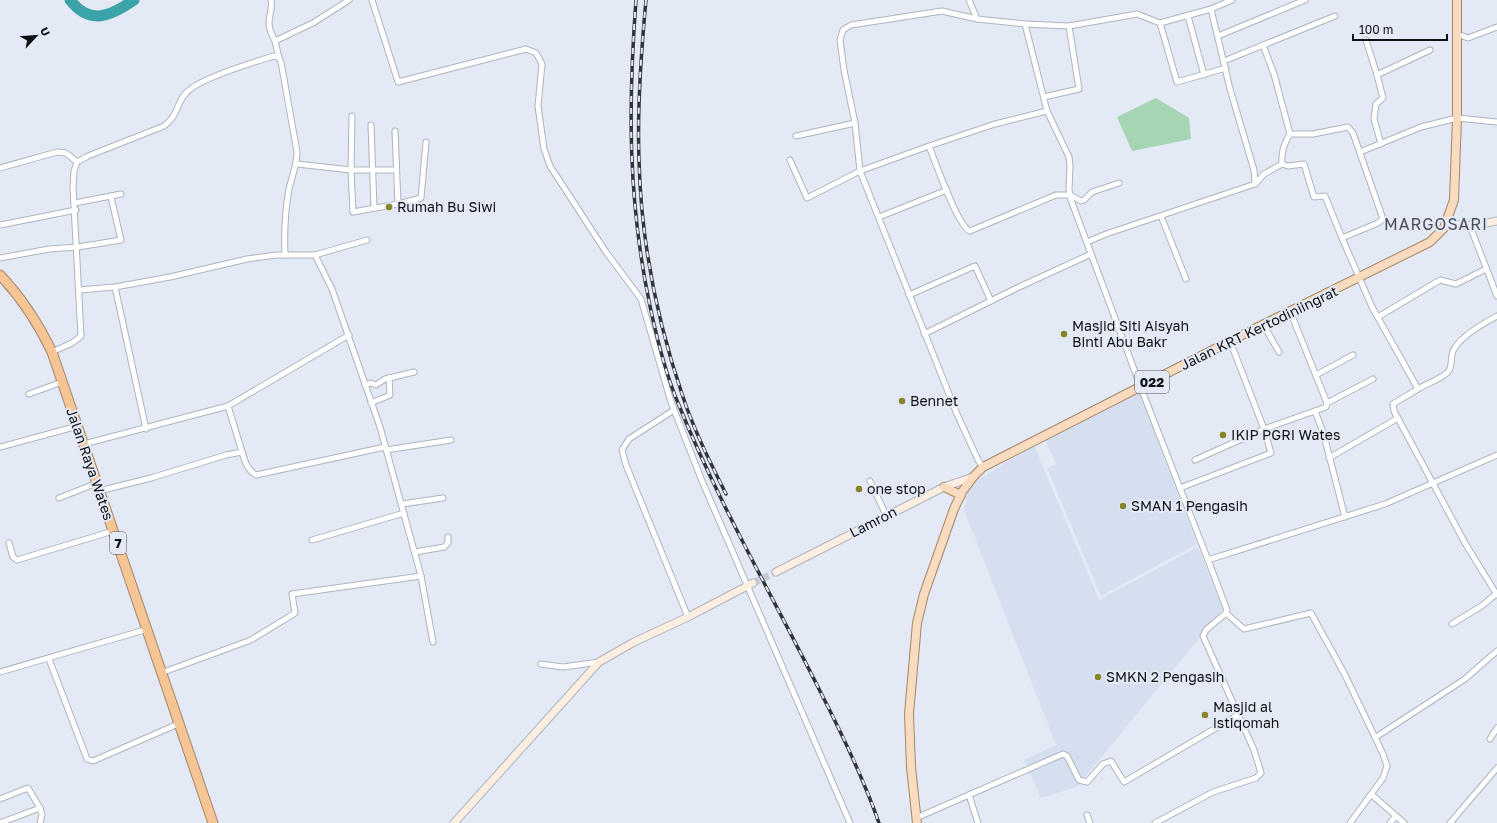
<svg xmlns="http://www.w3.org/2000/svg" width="1497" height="823" viewBox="0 0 1497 823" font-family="'Golos Text',sans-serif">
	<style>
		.built { fill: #d5dff0 }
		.green { fill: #a5d5b2 }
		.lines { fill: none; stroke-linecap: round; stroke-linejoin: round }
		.river { stroke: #3aa4a8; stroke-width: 11 }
		.secondary-tunnel { stroke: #c4c9d3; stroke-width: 7; stroke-dasharray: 7 3.5; stroke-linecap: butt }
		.street-casing { stroke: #aeb4be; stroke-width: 7 }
		.secondary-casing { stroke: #aeb4be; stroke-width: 9 }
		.primary-casing { stroke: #a48668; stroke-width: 10 }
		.highway-casing { stroke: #a48668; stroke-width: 11 }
		.street { stroke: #fff; stroke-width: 5 }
		.secondary { stroke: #fceee0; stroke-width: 7 }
		.primary { stroke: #f9dcc0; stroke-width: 8 }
		.highway { stroke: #f5c596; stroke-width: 9 }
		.rail-casing { stroke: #313438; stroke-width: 3.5 }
		.rail { stroke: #e4eaf5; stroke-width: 2; stroke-dasharray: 6; stroke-linecap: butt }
		.poi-dot { fill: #88842c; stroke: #e4eaf5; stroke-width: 1.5 }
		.labels { text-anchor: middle; stroke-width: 4; stroke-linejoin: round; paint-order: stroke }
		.shield { fill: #e4eaf5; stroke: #4f5258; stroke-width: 1 }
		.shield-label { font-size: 13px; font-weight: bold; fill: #0f1114 }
		.poi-label { font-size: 14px; fill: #0f1114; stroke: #e4eaf5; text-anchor: start }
		.street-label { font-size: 14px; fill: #0f1114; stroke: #e4eaf5 }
		.quarter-label { font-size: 16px; letter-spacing: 1px; fill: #4a4f58; stroke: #e4eaf5 }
	</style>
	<rect width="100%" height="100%" fill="#e4eaf5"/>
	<!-- built -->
	<g class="built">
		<polygon points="1139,393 1197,544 1101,596 1047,468 1056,464 1045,439"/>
		<polygon points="1034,445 1099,600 1198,547 1223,609 1077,787 1041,798 1024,760 1056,745 964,510 968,493 977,481"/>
	</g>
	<!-- green -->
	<polygon class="green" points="1156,98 1189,118 1191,139 1132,151 1117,117"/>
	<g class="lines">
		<!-- river -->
		<path class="river" d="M 70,0 C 90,26 111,16 134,0"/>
		<!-- secondary-tunnel -->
		<polyline class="secondary-tunnel" points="753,583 776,572"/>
		<defs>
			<g id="street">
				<path d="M 271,0 C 273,8 269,15 269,23 C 269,30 272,35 275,41"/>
				<polyline points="372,0 398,82 526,49 536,53 542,64 538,106 544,149 550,166 606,252 641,299 671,402 702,481 850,823"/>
				<polyline points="969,0 977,19"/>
				<polyline points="1211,9 1230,89 1254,170 1255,184"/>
				<polyline points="1188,16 1204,75"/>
				<polyline points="1025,24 1069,26 1137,14 1160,23"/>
				<polyline points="1457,34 1468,38 1497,27"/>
				<polyline points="1218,36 1305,0"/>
				<polyline points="1366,40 1377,75"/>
				<polyline points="1263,45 1274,74 1290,134 1313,134 1348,127 1353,133 1383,219 1378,223 1342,238 1372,307 1418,389 1393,404 1394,411 1465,543 1497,595"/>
				<polyline points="279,58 275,41 313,23 349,0"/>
				<polyline points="1224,61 1335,16"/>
				<polyline points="1226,68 1177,82 1160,23 1211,9 1232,0"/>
				<polyline points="1044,97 1079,89 1069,26"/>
				<polyline points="352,116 351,170 353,212 398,204 421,198 426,142"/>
				<polyline points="371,125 374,208"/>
				<polyline points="395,131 398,204"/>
				<polyline points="796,136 855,123"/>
				<polyline points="1381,144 1374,119 1376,104 1383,98 1377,75 1430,50"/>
				<path d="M 929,146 C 935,161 958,227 970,231 L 1056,195 L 1070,195 L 1081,201 L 1084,200 L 1092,192 L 1119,183"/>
				<polyline points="1360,152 1421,127 1457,118 1497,122"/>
				<polyline points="790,160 807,198 860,171 929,146 995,124 1047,111"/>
				<polyline points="297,164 351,170 395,170"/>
				<polyline points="1282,164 1288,166 1304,164 1314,197 1325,196 1342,238"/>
				<polyline points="0,168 57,152 66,153 77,162"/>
				<polyline points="75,203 121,194"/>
				<polyline points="1161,216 1186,279"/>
				<polyline points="879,217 947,190"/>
				<polyline points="0,225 76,210"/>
				<polyline points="1470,226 1497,296"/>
				<path d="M 1087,242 L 1106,234 L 1255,184 L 1264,174 L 1282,164 C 1281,152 1284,144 1290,134"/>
				<polyline points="315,255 332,289 380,427 421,576 433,642"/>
				<polyline points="0,258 49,249 78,247 121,240 111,197"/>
				<polyline points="115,287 146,429"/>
				<polyline points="79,290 115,287 170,277 247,259 276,255 315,255 367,240"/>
				<polyline points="909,295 975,266 991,301"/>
				<polyline points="1378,317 1440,280 1456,284 1486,269"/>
				<polyline points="1263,324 1279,352"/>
				<polyline points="924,334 1019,287 1091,254"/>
				<path d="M 52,352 L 72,343 L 81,336 L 73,187 L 74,171 L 77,162 L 88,156 L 164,126 C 180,114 176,101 188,91 C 201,78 254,62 274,56 L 279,58 L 281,62 L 297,152 C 297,165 292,176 289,189 C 285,211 284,232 285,255"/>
				<polyline points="1316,375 1353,355"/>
				<polyline points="365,385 371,383 376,385 385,379 414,372"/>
				<path d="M 1418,389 C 1426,384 1441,379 1448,372 C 1453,366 1450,358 1453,351 C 1459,337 1484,323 1497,316"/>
				<polyline points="29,394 62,382"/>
				<polyline points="371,403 390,395 389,378"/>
				<polyline points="1327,403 1373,379"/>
				<polyline points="228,406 242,452"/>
				<polyline points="674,410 629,439 622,450 626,465 688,617"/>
				<polyline points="1315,411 1323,432 1345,517"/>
				<polyline points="84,444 228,406 349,335"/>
				<polyline points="0,447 78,426"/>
				<polyline points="386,450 451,440"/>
				<polyline points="1329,458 1398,418"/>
				<polyline points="1195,460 1264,429 1326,407 1327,403 1290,311"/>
				<polyline points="983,467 978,460 957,414 860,171 855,123 844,70 840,40 843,30 851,25 942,11 977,19 1025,24 1047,111 1069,157 1070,166 1069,190 1071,200 1141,388 1208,560 1385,504 1497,455"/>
				<polyline points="870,481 886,515"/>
				<polyline points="1180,488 1271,453 1264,429 1230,341"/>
				<path d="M 99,491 L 151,478 L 226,455 L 242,452 C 245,461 247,470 256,475 L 385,447"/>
				<polyline points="59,498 97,483"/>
				<polyline points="402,504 443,498"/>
				<polyline points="312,540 404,513"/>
				<polyline points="9,543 13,557 17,560 113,531"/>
				<polyline points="415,552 444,547 448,543 448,537"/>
				<polyline points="1226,613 1244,629 1311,613 1345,675 1383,754 1387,766 1383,778 1350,823"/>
				<polyline points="1452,624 1483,605 1496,594"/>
				<polyline points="49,659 87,759 93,761 178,724"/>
				<polyline points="541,664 563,667 599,662"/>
				<polyline points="0,672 148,629"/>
				<polyline points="161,673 251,640 295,613 292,594 421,576"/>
				<polyline points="1376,737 1465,679 1497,651"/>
				<polyline points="1490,739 1497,728"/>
				<polyline points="969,795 978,823"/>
				<polyline points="1372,795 1404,823"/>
				<polyline points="0,799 28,788 40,808"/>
				<polyline points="1087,815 1090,823"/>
				<polyline points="916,818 1063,754 1067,756 1079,780 1087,782 1103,764 1111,761 1124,782 1238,715"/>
				<polyline points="0,823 40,808 42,815 40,823"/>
				<polyline points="1155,823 1213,792 1256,778 1261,773 1254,750 1203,636 1206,630 1226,613 1227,610 1208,560"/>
				<polyline points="1390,823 1396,816"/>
				<polyline points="1450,823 1497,768"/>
			</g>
			<g id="secondary">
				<path d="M 1448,220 C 1464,230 1479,224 1497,221"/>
				<polyline points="776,572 944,487 973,477"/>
				<polyline points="454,823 599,662 634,642 688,617 753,583"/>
			</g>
			<g id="primary">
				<polyline points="944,487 961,495"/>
				<polyline points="917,823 911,767 909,714 917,623 924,594 954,509 962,492 973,477 983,467 1246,333 1430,242 1444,228 1454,200 1457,118 1457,0"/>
			</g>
			<path id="highway" d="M 0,275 C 22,298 38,323 52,352 L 213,823"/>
		</defs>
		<!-- street casing -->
		<use href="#street" class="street-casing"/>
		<!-- secondary casing -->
		<use href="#secondary" class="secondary-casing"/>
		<!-- primary casing -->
		<use href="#primary" class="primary-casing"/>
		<!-- highway casing -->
		<use href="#highway" class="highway-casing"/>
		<!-- street -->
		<use href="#street" class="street"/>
		<!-- secondary -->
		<use href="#secondary" class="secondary"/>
		<!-- primary -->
		<use href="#primary" class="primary"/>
		<!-- highway -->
		<use href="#highway" class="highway"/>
		<defs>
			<g id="rail">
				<path d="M 636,0 C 628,105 628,202 650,306 C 657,339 665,372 678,403 C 718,502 772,595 820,691 C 842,734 863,777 879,823"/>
				<path d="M 646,0 C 641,53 637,107 639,160 C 641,241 657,321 683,397 C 694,430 710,462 726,494"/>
			</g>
		</defs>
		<!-- rail casing -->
		<use href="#rail" class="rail-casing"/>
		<!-- rail -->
		<use href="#rail" class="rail"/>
	</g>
	<!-- markers -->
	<g class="poi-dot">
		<circle cx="389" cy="207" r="4"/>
		<circle cx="1064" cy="334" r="4"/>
		<circle cx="902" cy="401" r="4"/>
		<circle cx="1223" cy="435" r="4"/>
		<circle cx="859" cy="489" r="4"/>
		<circle cx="1123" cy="506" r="4"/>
		<circle cx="1098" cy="677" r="4"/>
		<circle cx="1205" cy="715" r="4"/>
	</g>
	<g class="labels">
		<!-- shield labels -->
		<g class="shield">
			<rect x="1135" y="371" width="34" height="22" rx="3"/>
			<rect x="110" y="532" width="16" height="22" rx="3"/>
		</g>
		<g class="shield-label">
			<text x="1152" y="387">022</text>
			<text x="118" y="548">7</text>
		</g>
		<!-- poi labels -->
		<g class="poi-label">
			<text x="397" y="212">Rumah Bu Siwi</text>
			<text x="1072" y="331">Masjid Siti Aisyah<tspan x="1072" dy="16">Binti Abu Bakr</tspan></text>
			<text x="910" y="406">Bennet</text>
			<text x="1231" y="440">IKIP PGRI Wates</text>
			<text x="867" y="494">one stop</text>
			<text x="1131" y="511">SMAN 1 Pengasih</text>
			<text x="1106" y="682">SMKN 2 Pengasih</text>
			<text x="1213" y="712">Masjid al<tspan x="1213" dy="16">istiqomah</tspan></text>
		</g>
		<!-- street labels -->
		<g class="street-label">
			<text transform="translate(1259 328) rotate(-26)" y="5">Jalan KRT Kertodiniingrat</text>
			<text transform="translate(90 464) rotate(71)" y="5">Jalan Raya Wates</text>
			<text transform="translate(873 522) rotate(-27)" y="5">Lamron</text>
		</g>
		<!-- quarter labels -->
		<g class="quarter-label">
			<text x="1436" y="230">MARGOSARI</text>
		</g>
	</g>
	<!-- north arrow -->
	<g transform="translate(36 36) rotate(64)" stroke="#e4eaf5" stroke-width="3" paint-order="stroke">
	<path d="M0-3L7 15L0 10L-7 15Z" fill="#0f1114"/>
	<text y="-6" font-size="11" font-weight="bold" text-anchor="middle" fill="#0f1114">U</text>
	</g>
	<!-- scale -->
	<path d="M1353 34v6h94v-6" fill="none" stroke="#0f1114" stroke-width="2"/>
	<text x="1359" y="34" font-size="12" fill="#0f1114" stroke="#e4eaf5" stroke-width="3" paint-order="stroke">100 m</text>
</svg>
